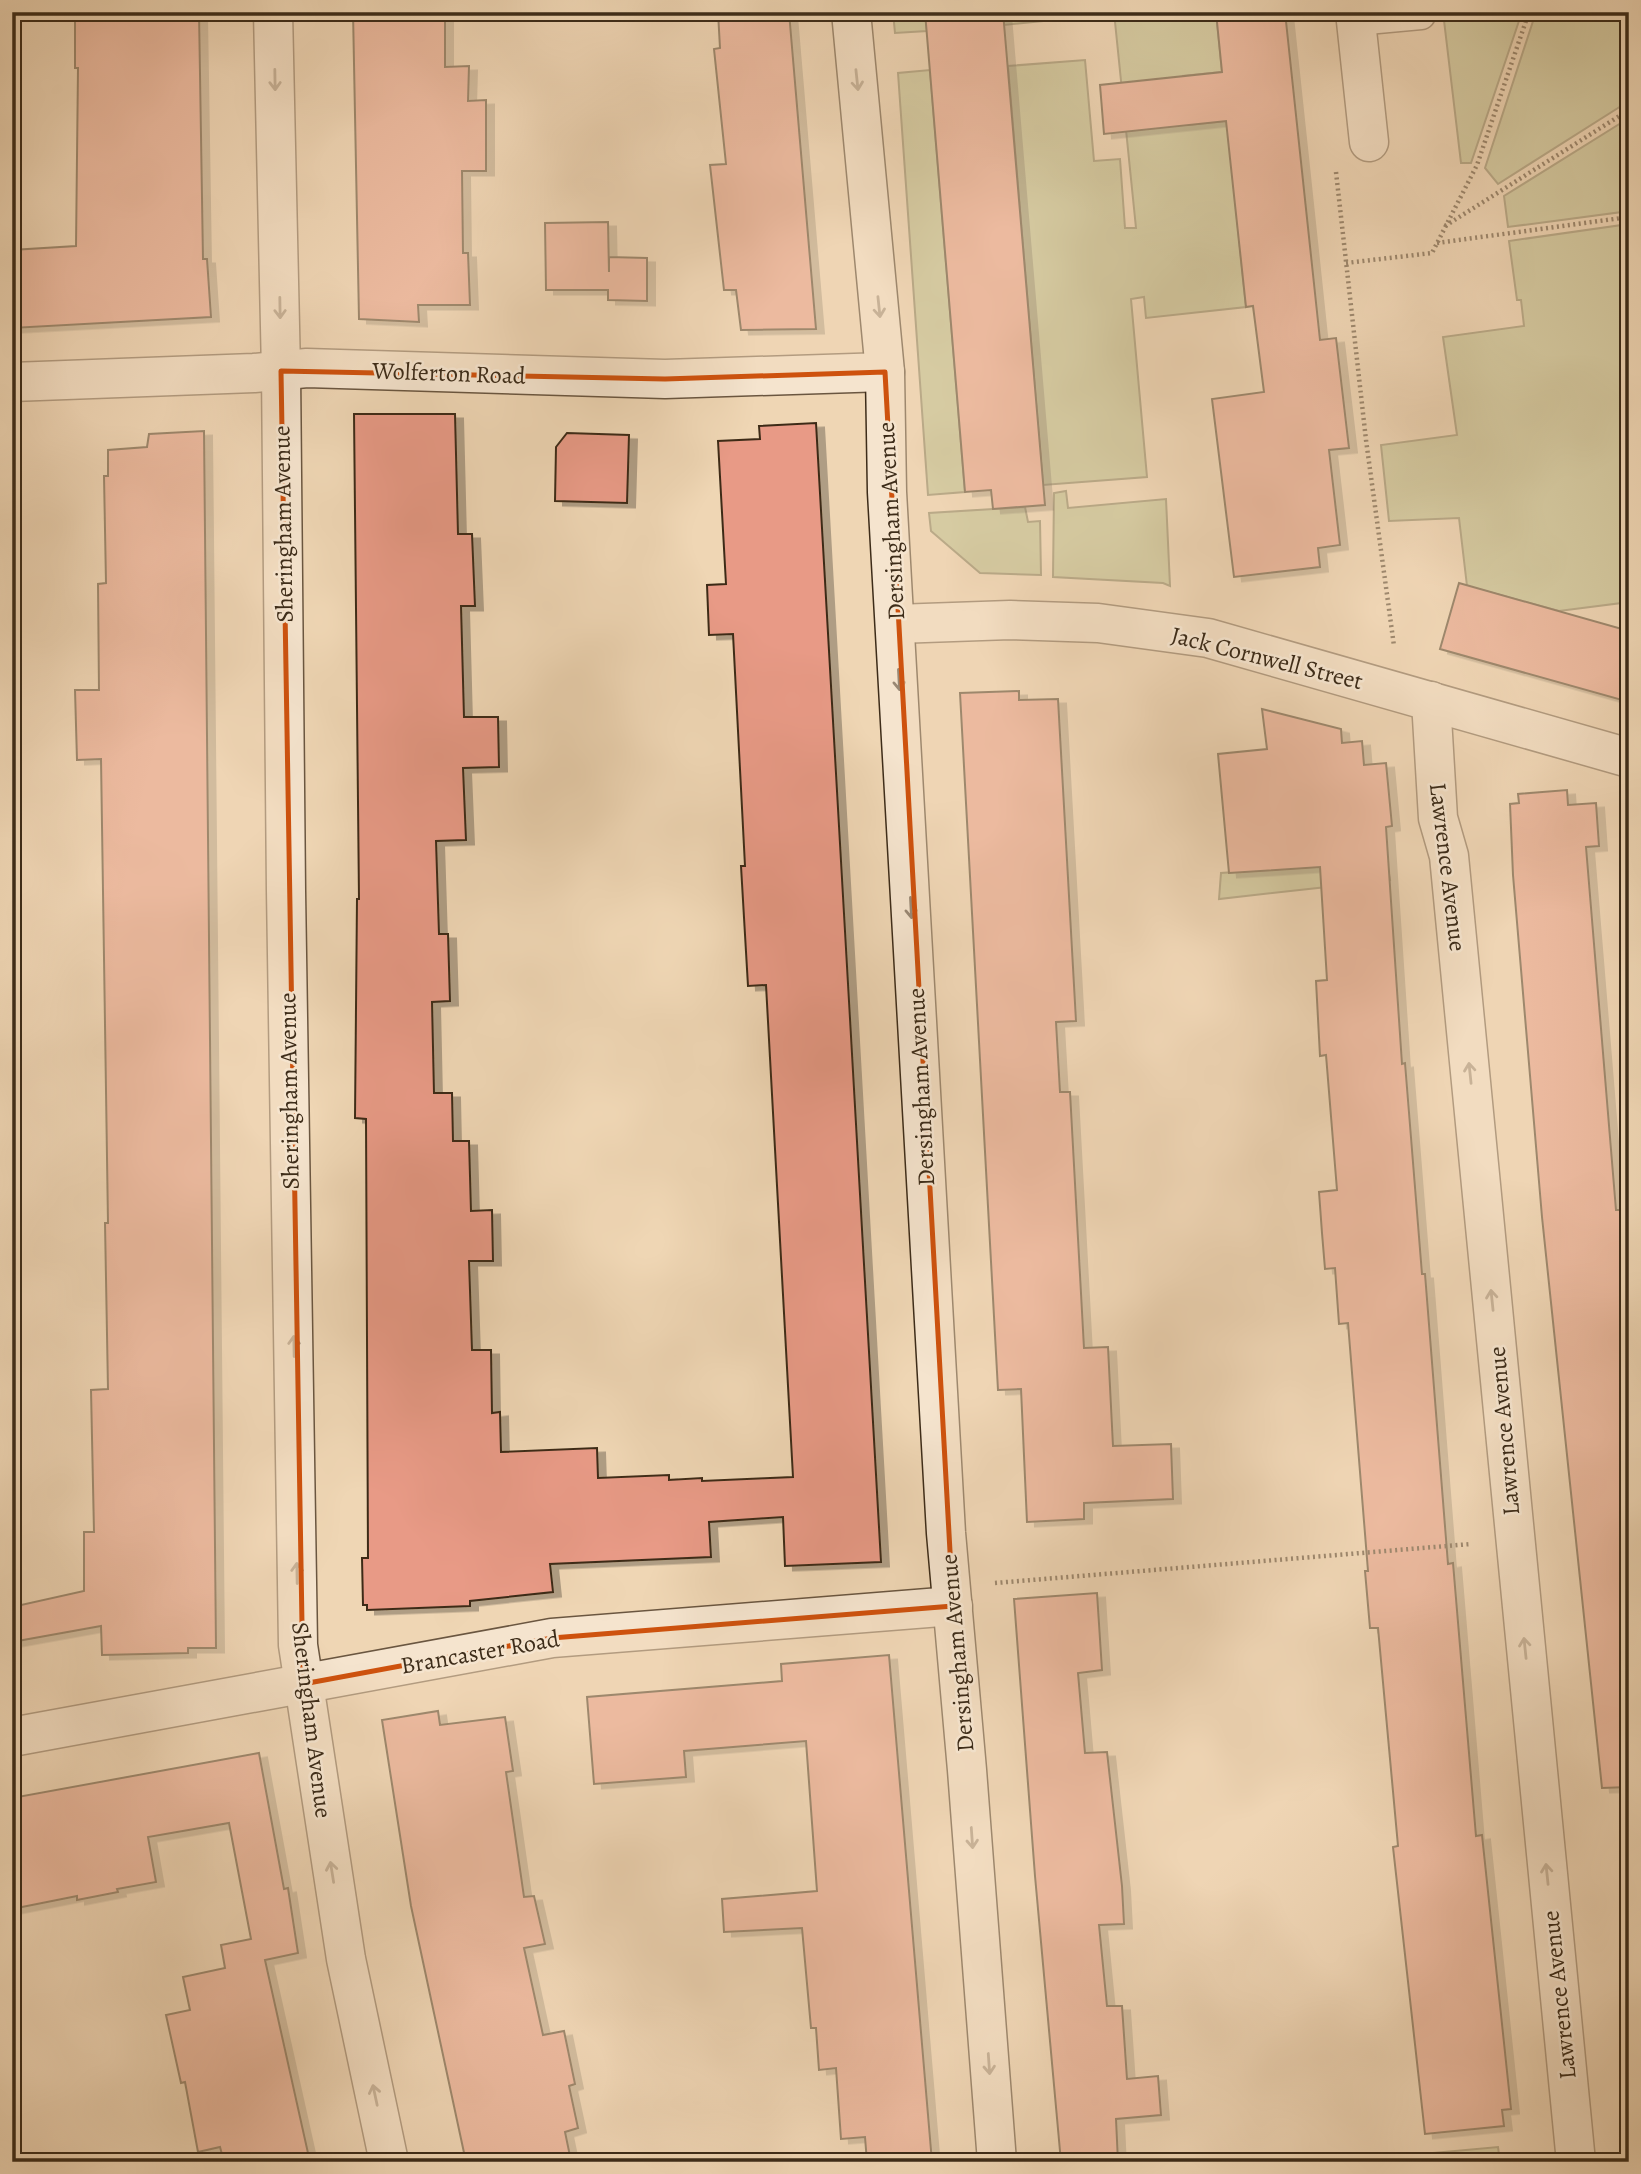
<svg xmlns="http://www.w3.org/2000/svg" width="1641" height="2174" viewBox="0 0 1641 2174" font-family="Alegreya,serif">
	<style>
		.green { fill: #b9be8d; stroke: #7b7553; stroke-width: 2 }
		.building { fill: #e89a86; stroke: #3d2c19; stroke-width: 2; filter: url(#shadow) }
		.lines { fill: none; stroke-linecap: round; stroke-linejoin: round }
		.service-casing { stroke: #6a5640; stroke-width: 31 }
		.minor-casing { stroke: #6a5640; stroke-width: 41 }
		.secondary-casing { stroke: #3d2c19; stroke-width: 41 }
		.path { stroke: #3d2c19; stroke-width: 4.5; stroke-dasharray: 2 3.5; stroke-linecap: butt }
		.service { stroke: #f5e4ce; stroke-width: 28 }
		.minor { stroke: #f5e4ce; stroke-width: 38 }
		.secondary { stroke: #f5e4ce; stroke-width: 38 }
		.oneway { stroke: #998874 }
		.marked { fill: none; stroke: #ce520e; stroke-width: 5; stroke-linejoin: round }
		.labels { text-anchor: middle; stroke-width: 5; stroke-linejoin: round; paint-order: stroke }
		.street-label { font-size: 24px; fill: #3d2c19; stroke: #f5e4ce }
	</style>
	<defs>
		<filter id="shadow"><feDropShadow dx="8" dy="4.5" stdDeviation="0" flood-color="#0004"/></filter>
	</defs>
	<rect width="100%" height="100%" fill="#efd6b4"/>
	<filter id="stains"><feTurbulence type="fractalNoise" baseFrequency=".00286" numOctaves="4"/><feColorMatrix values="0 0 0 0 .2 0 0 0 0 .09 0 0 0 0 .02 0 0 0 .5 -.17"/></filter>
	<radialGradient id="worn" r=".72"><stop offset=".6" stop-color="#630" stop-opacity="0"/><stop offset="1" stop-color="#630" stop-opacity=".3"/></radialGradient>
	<!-- green -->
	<g class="green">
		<polygon points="893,12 925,12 927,31 895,33"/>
		<polygon points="1003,12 1082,12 1082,17 1004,25"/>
		<polygon points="1114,12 1216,12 1222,72 1183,76 1189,125 1227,121 1246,307 1146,318 1144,297 1131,299 1147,477 1043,485 1008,66 1085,60 1094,161 1120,159 1125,228 1136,228"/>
		<polygon points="1443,12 1522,12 1471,163 1461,163"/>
		<polygon points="1536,12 1629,12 1629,101 1498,184 1485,168"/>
		<polygon points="930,70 965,492 928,495 898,73"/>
		<polygon points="1629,118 1629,211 1508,227 1504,196"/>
		<polygon points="1629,224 1629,602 1559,611 1467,586 1459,518 1389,521 1381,445 1457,435 1443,337 1524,326 1521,300 1517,300 1509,241"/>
		<polygon points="1066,491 1068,508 1166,499 1170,586 1163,583 1053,577 1054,493"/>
		<polygon points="1025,507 1028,522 1040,521 1041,575 980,573 931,531 929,513"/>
		<polygon points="1387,862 1390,880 1219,899 1221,873"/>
		<polygon points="1498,2147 1500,2162 1402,2162 1401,2156"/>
	</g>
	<!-- building -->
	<g class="building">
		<polygon points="75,12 199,12 203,259 207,259 211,317 12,328 12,250 76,246 78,68 75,68"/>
		<polygon points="353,12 445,12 445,67 469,66 468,101 486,100 486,171 462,171 463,253 468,253 470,305 418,305 419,322 359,319"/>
		<polygon points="718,12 789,12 816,329 741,330 736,290 724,290 710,165 726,164 714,49 720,48"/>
		<polygon points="925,12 1003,12 1045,505 993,509 991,490 965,492"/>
		<polygon points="1216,12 1285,12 1320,340 1336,338 1349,448 1329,450 1340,545 1318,548 1320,567 1234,577 1212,399 1264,392 1253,306 1246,307 1226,121 1104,134 1100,85 1222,72"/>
		<polygon points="608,222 609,272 609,257 647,258 647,301 608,300 608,290 546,290 545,223"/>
		<polygon points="354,414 455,414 458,534 472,534 475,606 461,606 464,717 498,717 499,767 463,768 466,840 436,841 439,934 448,934 450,1001 432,1002 434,1093 452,1093 453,1141 469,1141 471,1211 492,1210 493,1261 469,1261 472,1350 491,1350 492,1413 500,1412 501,1452 597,1448 598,1478 669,1475 669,1480 702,1478 702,1481 793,1477 766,985 748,986 741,866 745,866 733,634 709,635 707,585 726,584 718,441 760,439 759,426 816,423 881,1562 785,1566 783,1517 709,1522 711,1557 550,1564 553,1592 470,1601 470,1606 367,1610 367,1605 363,1605 362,1558 368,1558 366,1119 355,1118 357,899 359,899"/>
		<polygon points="204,431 216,1648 188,1648 188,1653 102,1655 101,1626 12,1642 12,1607 84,1591 84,1532 94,1532 91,1390 108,1389 105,1223 108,1223 101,759 77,760 75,690 99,690 98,584 106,583 104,476 108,476 108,450 147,447 149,434"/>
		<polygon points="567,433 629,435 627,503 555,501 556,447"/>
		<polygon points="1459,583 1629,631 1629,702 1440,649"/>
		<polygon points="1019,691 1019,700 1058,699 1076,1021 1056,1022 1060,1092 1070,1092 1084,1348 1108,1347 1113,1446 1171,1444 1173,1499 1084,1503 1084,1519 1027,1522 1021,1389 998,1390 960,693"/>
		<polygon points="1262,709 1341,729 1342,743 1362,741 1364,765 1386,763 1392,826 1386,827 1402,1064 1405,1063 1422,1274 1425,1274 1448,1564 1453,1563 1476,1836 1482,1835 1511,2109 1502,2110 1504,2126 1425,2134 1393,1847 1398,1846 1378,1628 1370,1628 1365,1571 1368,1571 1348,1323 1339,1324 1335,1268 1325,1269 1322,1233 1319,1192 1337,1190 1326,1055 1320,1056 1316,981 1327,980 1320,867 1229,873 1218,754 1267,749"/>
		<polygon points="1567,790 1568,805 1596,803 1599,846 1586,847 1616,1210 1620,1210 1623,1247 1629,1247 1629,1787 1602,1788 1542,1217 1513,875 1510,804 1519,803 1518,794"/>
		<polygon points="1097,1593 1102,1670 1078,1673 1085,1753 1107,1752 1122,1886 1124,1924 1099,1925 1107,2006 1122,2006 1127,2079 1158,2076 1161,2115 1116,2119 1118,2162 1061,2162 1035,1876 1014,1599"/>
		<polygon points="889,1655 932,2162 867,2162 865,2137 841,2139 836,2068 819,2070 816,2028 811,2028 802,1928 724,1932 722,1899 817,1891 806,1741 684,1751 686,1777 594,1784 587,1697 782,1681 781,1664"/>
		<polygon points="438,1711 440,1725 505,1717 513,1771 506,1772 524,1897 534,1896 545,1944 524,1948 543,2035 564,2031 575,2084 569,2086 578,2128 565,2132 570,2156 545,2162 466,2162 411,1906 382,1720"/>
		<polygon points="259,1753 284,1889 288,1888 298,1953 265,1960 310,2162 224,2162 220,2147 198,2152 185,2082 181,2083 166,2015 190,2010 183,1977 225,1968 221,1945 251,1939 229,1823 148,1837 156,1882 117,1889 118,1892 77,1900 77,1896 12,1909 12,1798"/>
	</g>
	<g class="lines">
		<defs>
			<polyline id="service" points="1356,21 1421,15"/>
			<g id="minor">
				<polyline points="273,12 281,371 286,891 298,1645 346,1959 389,2162"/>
				<polyline points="1355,12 1369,142"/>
				<polyline points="12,382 254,373 307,368 665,379 885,372"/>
				<polyline points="896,624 1010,620 1098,623 1208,638 1629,758"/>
				<polyline points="1431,701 1438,818 1449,856 1576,2162"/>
				<polyline points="12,1737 552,1638 953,1606"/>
			</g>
			<polyline id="secondary" points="851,12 885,372 887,492 946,1533 967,1770 997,2162"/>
		</defs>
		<!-- service casing -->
		<use href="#service" class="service-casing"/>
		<!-- minor casing -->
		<use href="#minor" class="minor-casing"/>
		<!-- secondary casing -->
		<use href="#secondary" class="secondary-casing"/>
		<!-- path -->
		<g class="path">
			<polyline points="1336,172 1366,440 1394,646"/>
			<polyline points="1445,226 1629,110"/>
			<polyline points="1437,243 1629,217"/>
			<polyline points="1346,263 1432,253 1477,165 1529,12"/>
			<polyline points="995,1583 1471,1544"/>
		</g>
		<!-- service -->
		<use href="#service" class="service"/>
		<!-- minor -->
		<use href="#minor" class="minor"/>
		<!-- secondary -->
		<use href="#secondary" class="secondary"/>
	</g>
	<!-- one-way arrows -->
	<defs><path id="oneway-shaft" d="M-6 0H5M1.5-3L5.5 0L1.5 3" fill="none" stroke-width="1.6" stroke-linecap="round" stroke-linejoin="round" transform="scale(1.75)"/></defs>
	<g class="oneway">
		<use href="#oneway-shaft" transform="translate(275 80) rotate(89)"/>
		<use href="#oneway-shaft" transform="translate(857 80) rotate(84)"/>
		<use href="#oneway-shaft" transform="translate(879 307) rotate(84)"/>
		<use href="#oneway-shaft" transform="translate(280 308) rotate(89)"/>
		<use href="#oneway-shaft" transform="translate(899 680) rotate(87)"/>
		<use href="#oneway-shaft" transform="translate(911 908) rotate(87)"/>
		<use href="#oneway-shaft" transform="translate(1470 1073) rotate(-96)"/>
		<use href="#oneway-shaft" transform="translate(1492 1300) rotate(-96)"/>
		<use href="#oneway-shaft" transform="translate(294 1346) rotate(-91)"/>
		<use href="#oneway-shaft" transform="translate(297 1573) rotate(-91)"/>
		<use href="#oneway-shaft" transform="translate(1525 1648) rotate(-96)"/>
		<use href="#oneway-shaft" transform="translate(972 1838) rotate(86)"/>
		<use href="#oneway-shaft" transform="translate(332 1872) rotate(-99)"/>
		<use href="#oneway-shaft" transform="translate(1547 1874) rotate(-96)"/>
		<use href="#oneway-shaft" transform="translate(989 2064) rotate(86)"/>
		<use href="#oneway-shaft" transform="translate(375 2095) rotate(-102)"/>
	</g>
	<!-- marked area -->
	<path d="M0 0H1641V2174H0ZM 281,371 L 665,379 L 885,372 L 953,1606 L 552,1638 L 303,1684 Z" fill="#efd6b4" fill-opacity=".55" fill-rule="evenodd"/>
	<path class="marked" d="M 281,371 L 665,379 L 885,372 L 953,1606 L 552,1638 L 303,1684 Z"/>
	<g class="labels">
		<!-- street labels -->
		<g class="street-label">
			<text transform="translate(449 373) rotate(2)" y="8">Wolferton Road</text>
			<text transform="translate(891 521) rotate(-93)" y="8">Dersingham Avenue</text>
			<text transform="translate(283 524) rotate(-91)" y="8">Sheringham Avenue</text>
			<text transform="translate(1267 658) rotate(14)" y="8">Jack Cornwell Street</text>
			<text transform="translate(1448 867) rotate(83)" y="8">Lawrence Avenue</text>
			<text transform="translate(921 1087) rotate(-93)" y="8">Dersingham Avenue</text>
			<text transform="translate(289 1091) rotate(-91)" y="8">Sheringham Avenue</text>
			<text transform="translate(1504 1431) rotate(-95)" y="8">Lawrence Avenue</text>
			<text transform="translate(480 1652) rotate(-10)" y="8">Brancaster Road</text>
			<text transform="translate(957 1653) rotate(-95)" y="8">Dersingham Avenue</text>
			<text transform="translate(312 1720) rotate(83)" y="8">Sheringham Avenue</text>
			<text transform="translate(1559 1995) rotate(-96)" y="8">Lawrence Avenue</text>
		</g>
	</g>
	<!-- margin -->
	<rect width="1641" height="2174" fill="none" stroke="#efd6b4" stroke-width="42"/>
	<rect x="14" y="14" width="1613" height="2146" fill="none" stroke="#3d2c19" stroke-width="3.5"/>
	<rect x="21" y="21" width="1599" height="2132" fill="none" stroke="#3d2c19" stroke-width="2"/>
	<rect width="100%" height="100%" filter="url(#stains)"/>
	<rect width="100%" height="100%" fill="url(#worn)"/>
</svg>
